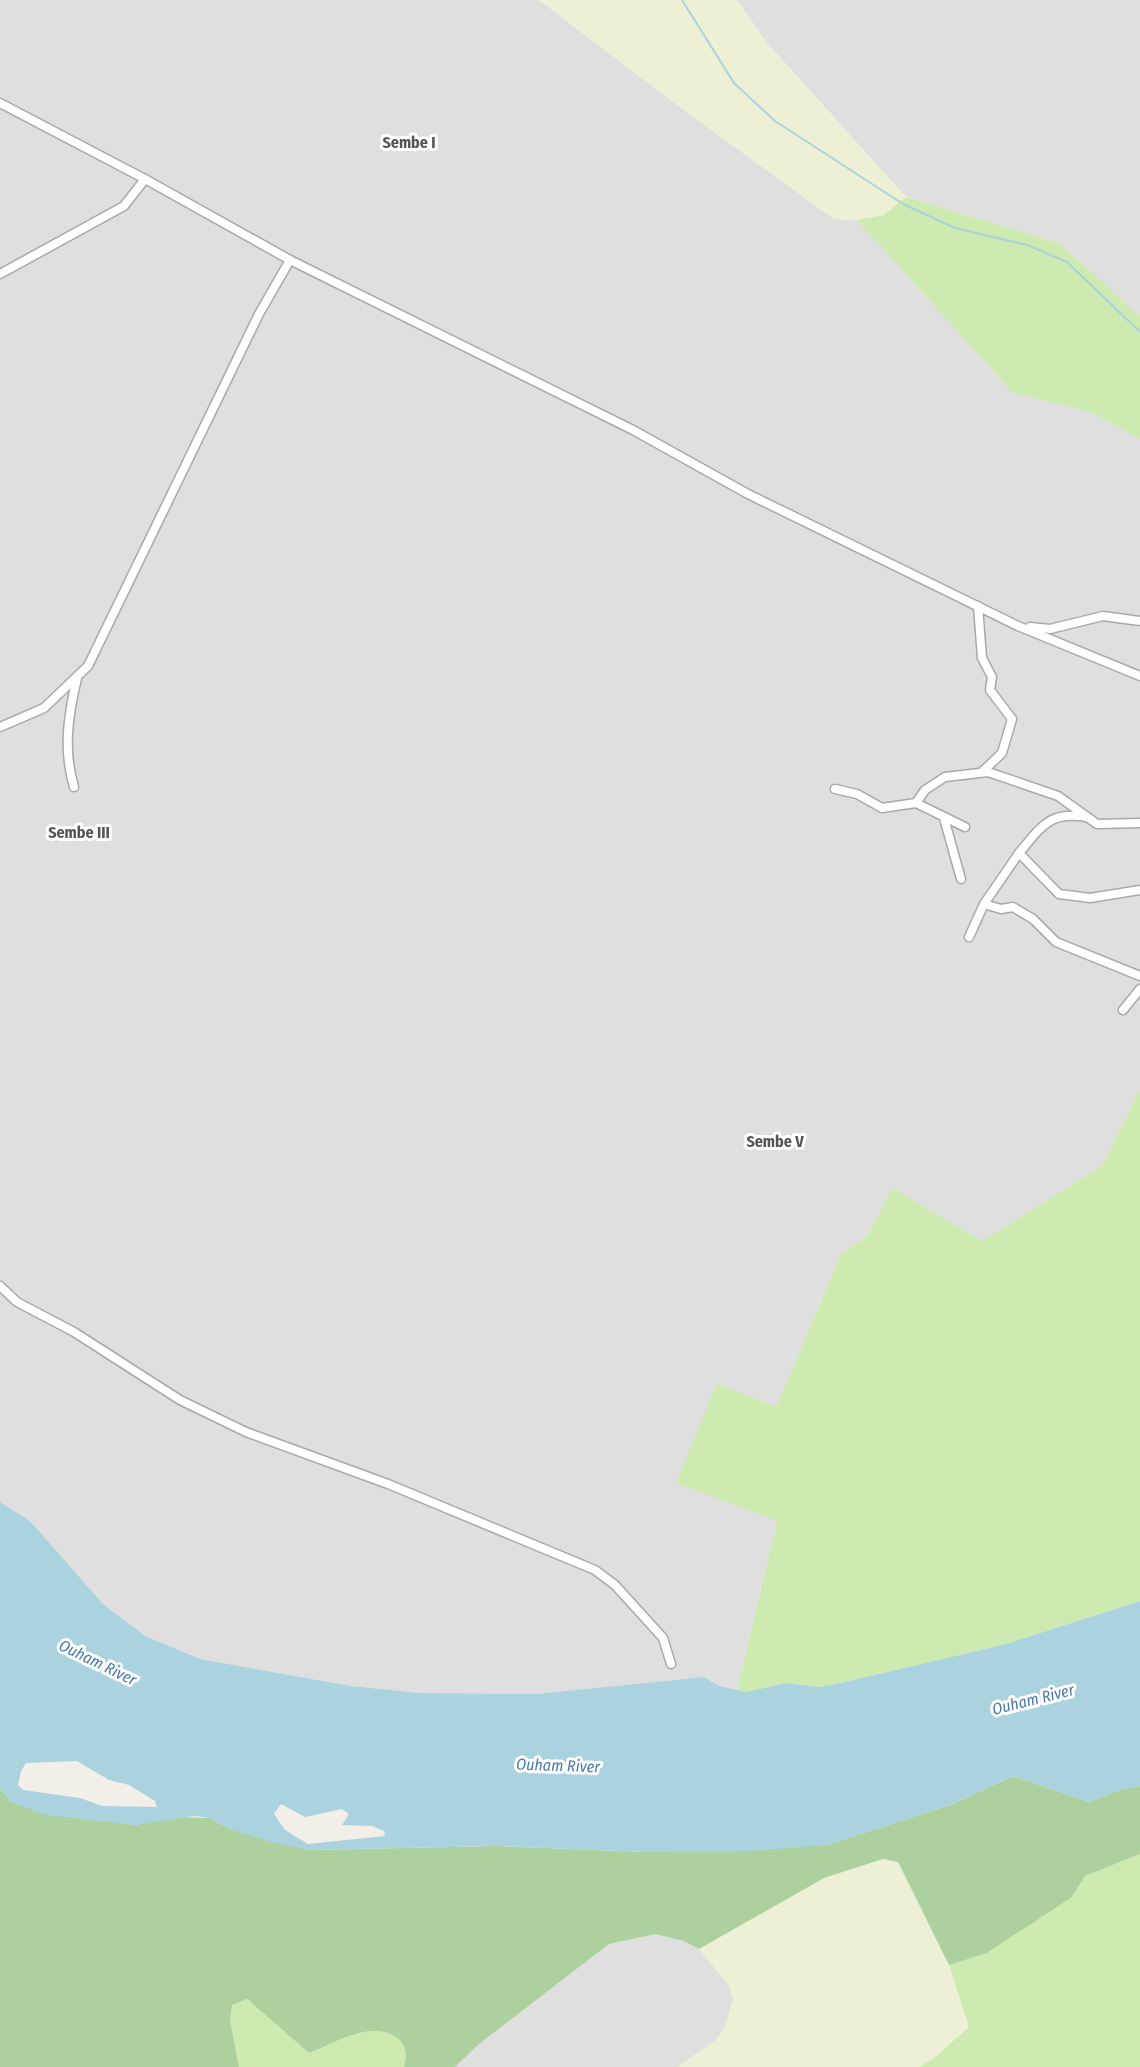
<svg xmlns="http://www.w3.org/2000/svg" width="1140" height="2067" viewBox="0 0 1140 2067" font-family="'Fira Sans Condensed',sans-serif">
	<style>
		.residential { fill: #e0dfdf }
		.farmland { fill: #eef0d5 }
		.grass { fill: #cdebb0 }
		.forest { fill: #add19e }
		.water { fill: #aad3df; fill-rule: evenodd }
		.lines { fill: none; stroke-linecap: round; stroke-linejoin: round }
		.stream { stroke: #aad3df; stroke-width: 2 }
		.minor-casing { stroke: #a9a9a9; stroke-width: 11 }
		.minor { stroke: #fff; stroke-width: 8 }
		.labels { text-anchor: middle; stroke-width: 6; stroke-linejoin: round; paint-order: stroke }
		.neighbourhood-label { font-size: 16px; font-weight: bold; fill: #555; stroke: #fff }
		.water-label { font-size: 16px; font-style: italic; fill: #4a7aab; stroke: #fff }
	</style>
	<rect width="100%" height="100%" fill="#f2efe9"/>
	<!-- residential -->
	<g class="residential">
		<polygon points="0,0 539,0 677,105 834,219 857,220 1013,393 1090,412 1140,439 1140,1089 1102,1166 982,1241 893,1188 867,1236 841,1254 776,1407 718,1383 777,1521 737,1691 719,1686 704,1677 536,1694 420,1693 351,1686 200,1659 144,1636 104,1605 30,1521 0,1502"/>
		<polygon points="737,0 1140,0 1140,316 1059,243 906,197 768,44"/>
		<polygon points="655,1933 684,1941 699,1949 728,1984 733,1999 725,2028 715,2041 677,2067 455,2067 479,2044 609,1944"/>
	</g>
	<!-- farmland -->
	<g class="farmland">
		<polygon points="539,0 737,0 768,45 906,197 884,215 857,220 834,219 677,105"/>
		<polygon points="883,1859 898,1862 949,1965 969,2027 933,2059 919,2067 677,2067 715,2041 725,2028 733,1999 728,1984 699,1949 824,1878"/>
	</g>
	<!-- grass -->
	<g class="grass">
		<polygon points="906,197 1059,243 1140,316 1140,439 1090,412 1013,393 857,220 884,215"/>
		<polygon points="1140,1089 1140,1601 1006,1644 841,1683 819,1687 786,1683 746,1692 737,1691 777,1521 676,1483 717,1383 776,1407 841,1254 867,1236 893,1188 982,1241 1102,1166"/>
		<polygon points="1140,1854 1140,2067 919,2067 933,2059 969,2027 949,1965 987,1953 1072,1897 1085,1876"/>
		<path d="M 247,1999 L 309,2053 C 335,2043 372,2019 397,2038 C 407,2045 407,2056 404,2067 L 239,2067 L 230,2021 L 232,2005 Z"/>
	</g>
	<!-- forest -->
	<path class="forest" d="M 1013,1776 L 1089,1802 L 1116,1791 L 1140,1786 L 1140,1854 L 1085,1876 L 1072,1897 L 987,1953 L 949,1965 L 898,1862 L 883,1859 L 824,1878 L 699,1949 L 684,1941 L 655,1934 L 609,1944 L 479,2044 L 455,2067 L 404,2067 C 407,2056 407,2045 397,2038 C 372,2019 335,2043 309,2053 L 247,1999 L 232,2005 L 230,2020 L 239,2067 L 0,2067 L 0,1788 L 11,1802 L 135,1825 L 179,1817 L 210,1818 L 230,1829 L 310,1850 L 496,1846 L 645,1852 L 827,1845 L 950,1805 Z"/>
	<!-- water -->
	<path class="water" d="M 0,1502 L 30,1521 L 104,1605 L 145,1636 L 200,1659 L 351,1686 L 420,1693 L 536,1694 L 704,1677 L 719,1686 L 746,1692 L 786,1683 L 819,1687 L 841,1683 L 1006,1644 L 1140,1601 L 1140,1786 L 1116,1791 L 1089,1802 L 1013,1776 L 950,1805 L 827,1845 L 751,1851 L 645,1852 L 496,1846 L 310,1850 L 271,1842 L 230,1829 L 210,1818 L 195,1816 L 135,1825 L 46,1815 L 11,1802 L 0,1788 ZM 77,1761 L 109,1780 L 129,1785 L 155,1801 L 157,1807 L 102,1806 L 80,1798 L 23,1790 L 18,1785 L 21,1771 L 26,1763 ZM 281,1804 L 305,1817 L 342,1809 L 349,1814 L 342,1825 L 372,1826 L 384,1831 L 385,1836 L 308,1844 L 285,1830 L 274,1814 Z"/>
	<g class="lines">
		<!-- stream -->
		<polyline class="stream" points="682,0 734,83 775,121 903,204 955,228 1027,245 1067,262 1140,332"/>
		<defs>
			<g id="minor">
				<polyline points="0,103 145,179 290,260 633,430 748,494 1018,626 1140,676"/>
				<polyline points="0,274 124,206 145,179"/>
				<polyline points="978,606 982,658 992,677 990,690 1012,719 1002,753 982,772"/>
				<polyline points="1030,627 1050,629 1103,616 1140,621"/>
				<polyline points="0,727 44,708 88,666 259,314 290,260"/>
				<path d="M 74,787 C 63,750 68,716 77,678"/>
				<polyline points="835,789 857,794 882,808 916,803 925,790 945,777 988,772 1058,796 1097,824 1140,823"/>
				<polyline points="916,803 965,827"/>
				<path d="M 1087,817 C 1049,811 1042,826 1019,853 L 1059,894 L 1090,898 L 1140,890"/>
				<polyline points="944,818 961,879"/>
				<polyline points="984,904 1001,909 1013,907 1033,919 1056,942 1140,976"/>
				<polyline points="969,937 984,904 1019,853"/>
				<polyline points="1123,1010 1140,989"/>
				<polyline points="0,1286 17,1302 74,1332 180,1400 246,1432 388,1484 595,1570 615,1585 663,1638 671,1664"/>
			</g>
		</defs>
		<!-- minor casing -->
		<use href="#minor" class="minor-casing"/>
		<!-- minor -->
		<use href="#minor" class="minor"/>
	</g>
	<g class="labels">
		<!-- neighbourhood labels -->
		<g class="neighbourhood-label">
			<text x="409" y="148">Sembe I</text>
			<text x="79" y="838">Sembe III</text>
			<text x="775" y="1147">Sembe V</text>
		</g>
		<!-- water labels -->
		<g class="water-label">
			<text transform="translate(98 1662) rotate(26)" y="6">Ouham River</text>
			<text transform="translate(1033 1699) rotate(-14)" y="6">Ouham River</text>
			<text transform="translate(558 1765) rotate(2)" y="6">Ouham River</text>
		</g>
	</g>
</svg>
